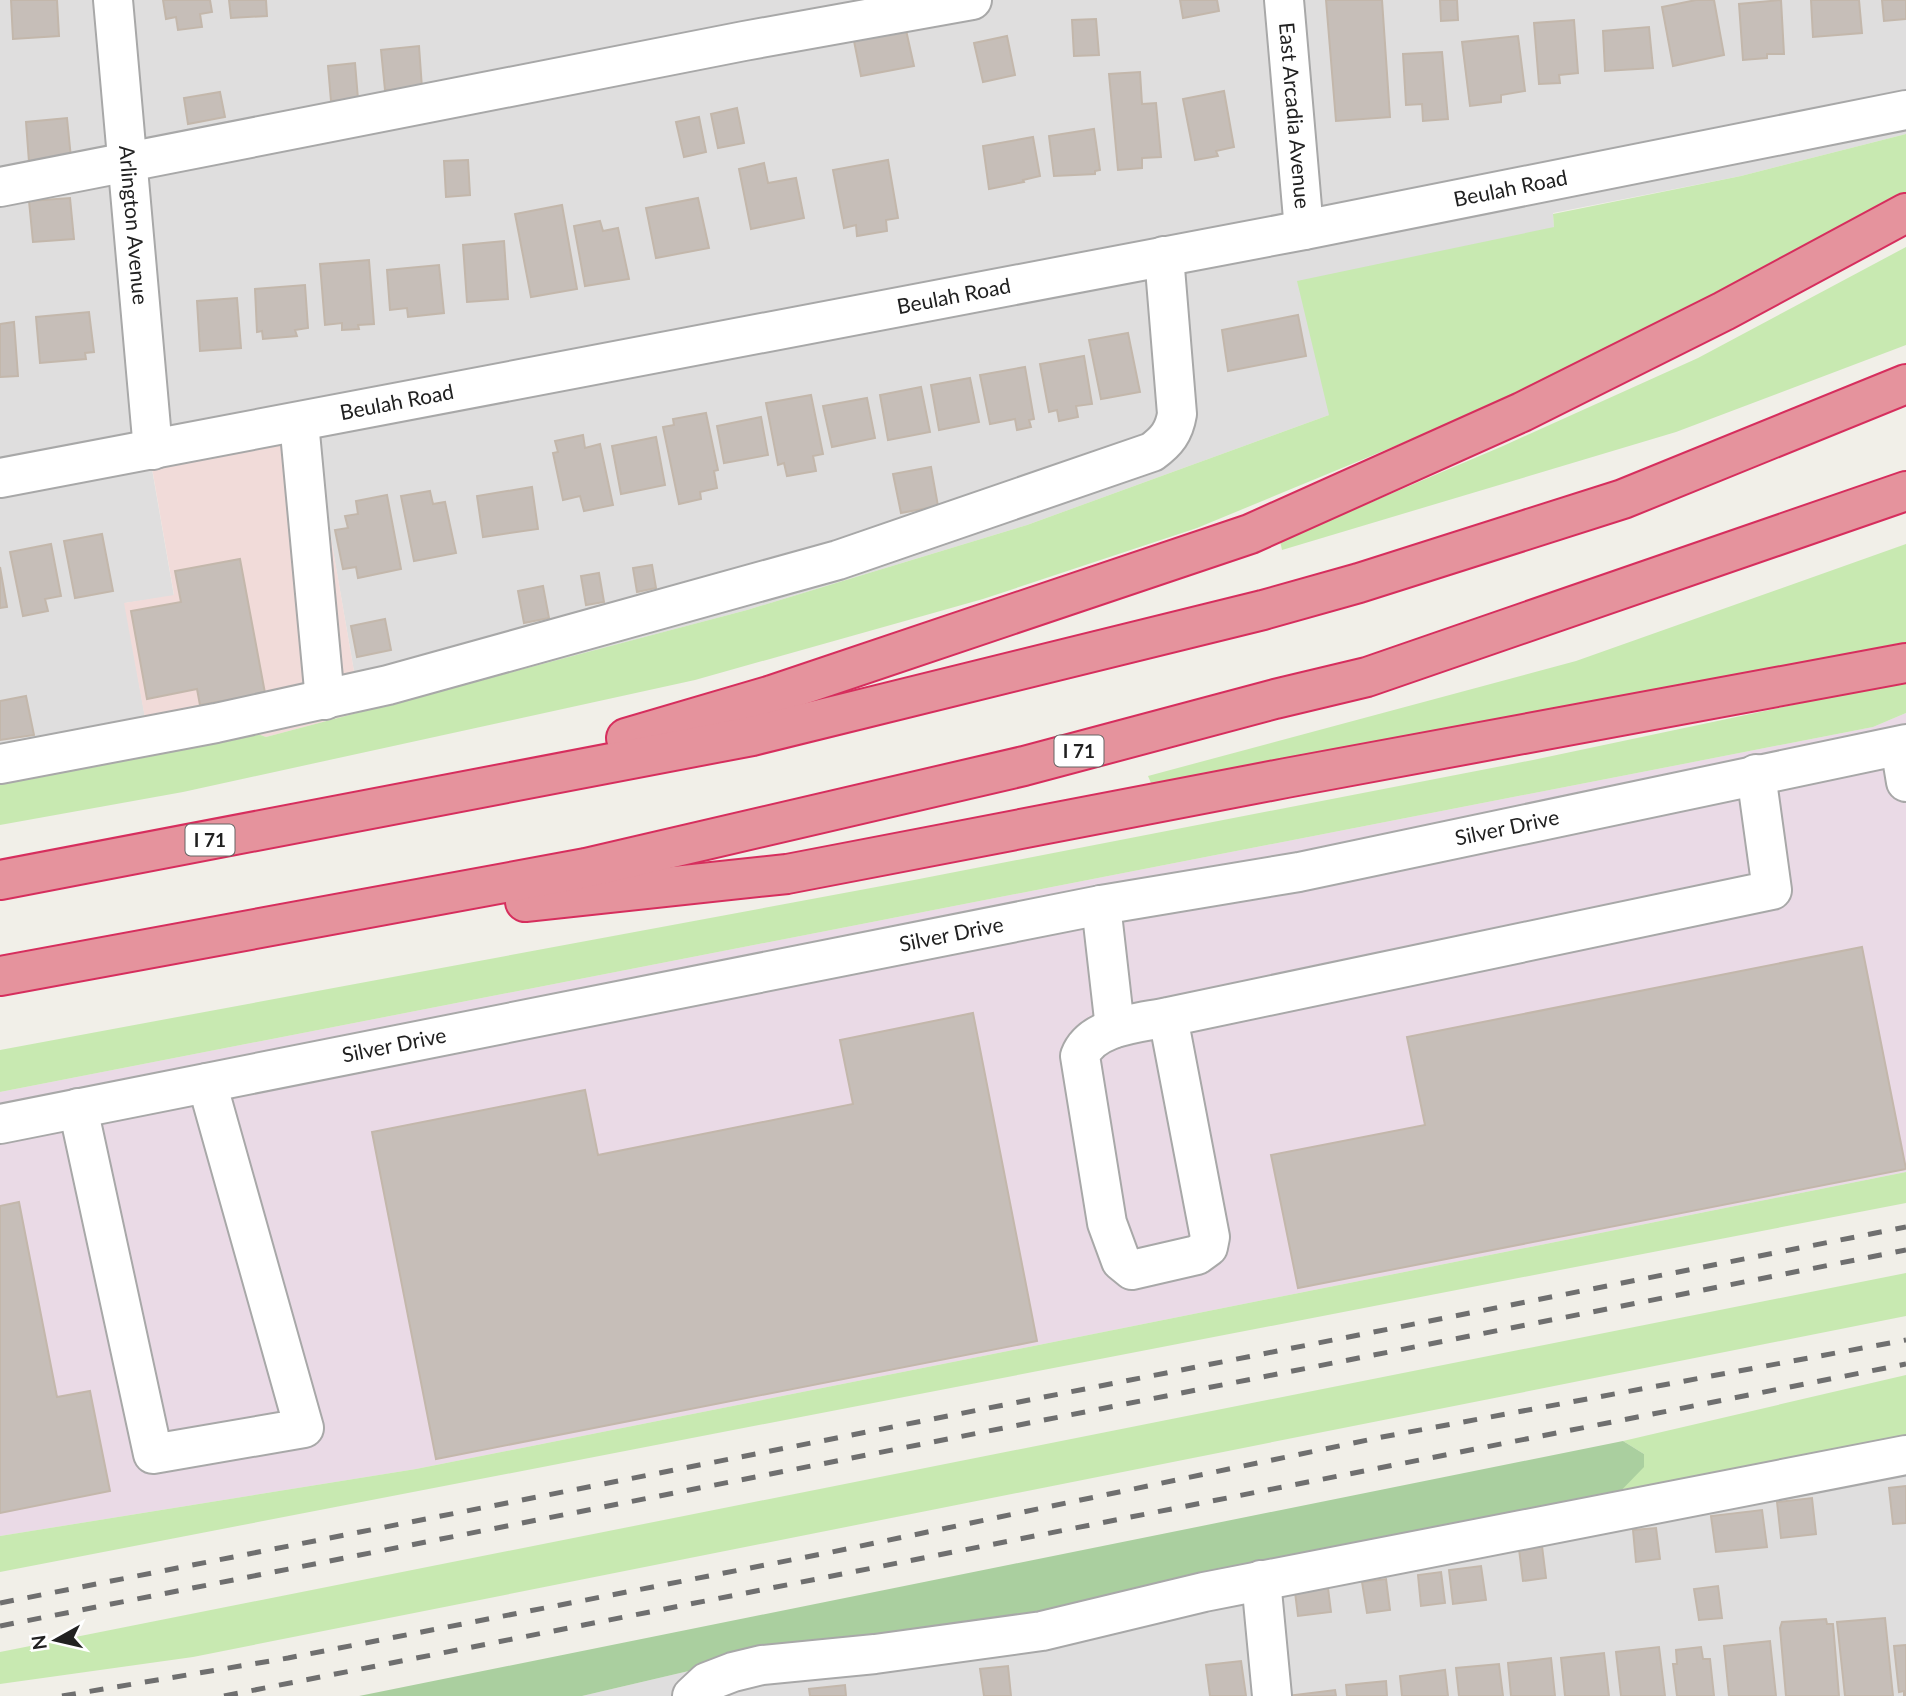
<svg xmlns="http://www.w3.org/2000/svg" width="1906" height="1696" viewBox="0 0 1906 1696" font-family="Lato,sans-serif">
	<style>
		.residential { fill: #dfdede }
		.commercial { fill: #f1dbd9 }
		.industrial { fill: #eadae6 }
		.grass { fill: #c8e9b1 }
		.forest { fill: #aacf9f }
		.building { fill: #c6beb8; stroke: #c3b7ab; stroke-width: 2 }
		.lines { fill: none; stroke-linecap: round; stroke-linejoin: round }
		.minor-casing { stroke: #a8a8a8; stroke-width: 42 }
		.highway-casing { stroke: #d62e5d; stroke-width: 42 }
		.minor { stroke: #fff; stroke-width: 38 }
		.highway { stroke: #e5939d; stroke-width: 38 }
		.rail { stroke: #6f6f6f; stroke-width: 5; stroke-dasharray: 14 14; stroke-linecap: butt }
		.labels { text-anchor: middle; stroke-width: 5; stroke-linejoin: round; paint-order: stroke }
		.shield { fill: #fff; stroke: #646464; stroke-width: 2 }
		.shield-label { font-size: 19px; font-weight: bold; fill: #212121 }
		.street-label { font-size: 21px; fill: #212121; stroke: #fff }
	</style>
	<rect width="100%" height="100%" fill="#f1efe8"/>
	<!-- residential -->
	<g class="residential">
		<polygon points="0,0 1906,0 1906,134 1741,176 1553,213 1554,227 1329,415 1027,525 747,610 361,712 309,411 148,446 174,596 125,603 150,746 0,775"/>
		<polygon points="1906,1444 1906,1696 582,1696 740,1659"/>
	</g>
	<!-- commercial -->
	<polygon class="commercial" points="309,410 361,712 266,737 243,729 150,746 124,603 174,595 148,445"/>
	<!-- industrial -->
	<polygon class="industrial" points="1906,713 1906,1172 416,1469 0,1536 0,1092 1873,727"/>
	<!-- grass -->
	<g class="grass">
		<polygon points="1906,134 1906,192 1796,252 1475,413 1197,528 983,599 695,680 183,792 0,825 0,775 243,729 266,737 747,610 1027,525 1329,415 1297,281 1554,227 1553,214 1741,176"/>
		<polygon points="1906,247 1906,345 1676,432 1282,550 1280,541 1503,446 1698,358"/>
		<polygon points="1906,544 1906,642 1259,766 1151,783 1148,776 1576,661"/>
		<polygon points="1906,681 1906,713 1873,727 0,1092 0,1050 914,880 1533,760"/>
		<polygon points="1906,1172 1906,1203 0,1572 0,1536 416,1469"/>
		<polygon points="1906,1273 1906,1316 193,1657 0,1684 0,1652"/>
		<polygon points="1906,1375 1906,1444 1609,1503 1644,1454 1623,1441"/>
	</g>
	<!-- forest -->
	<polygon class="forest" points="1623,1441 1644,1454 1644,1467 1609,1503 998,1625 740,1659 582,1696 359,1696"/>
	<!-- building -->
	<g class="building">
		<polygon points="11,0 57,0 59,36 13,39"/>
		<polygon points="163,0 210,0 212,12 200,14 202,27 178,30 176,17 166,19"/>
		<polygon points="229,0 266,0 267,16 231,18"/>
		<polygon points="1180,0 1217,0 1219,11 1183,18"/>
		<polygon points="1326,0 1382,0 1390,117 1336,121"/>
		<polygon points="1440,0 1457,0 1458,20 1441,21"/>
		<polygon points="1696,0 1714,0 1724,55 1673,66 1662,7"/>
		<polygon points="1781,0 1784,54 1767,54 1767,58 1743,60 1739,4"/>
		<polygon points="1811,0 1859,0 1862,33 1813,37"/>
		<polygon points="1882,0 1906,0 1906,19 1884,21"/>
		<polygon points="1096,19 1099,55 1074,56 1072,20"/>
		<polygon points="1574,20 1578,73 1559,75 1560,83 1539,84 1534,23"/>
		<polygon points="1649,27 1653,68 1605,71 1603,31"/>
		<polygon points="906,30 914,66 861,76 854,41"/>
		<polygon points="1007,36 1015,75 983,82 974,43"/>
		<polygon points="1518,36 1525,91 1501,95 1501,102 1470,106 1462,42"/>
		<polygon points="419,46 422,88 385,90 381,50"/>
		<polygon points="1442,52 1448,119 1423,121 1422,104 1406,105 1403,54"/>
		<polygon points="355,63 358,99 331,101 328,66"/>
		<polygon points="1140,72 1142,104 1156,103 1161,157 1142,158 1142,168 1118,170 1109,74"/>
		<polygon points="1224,91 1234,147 1216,151 1218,156 1195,160 1183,99"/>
		<polygon points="220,92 225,117 188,124 184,98"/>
		<polygon points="737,108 744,143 718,148 711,114"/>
		<polygon points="699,117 706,152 684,157 676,122"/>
		<polygon points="67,118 71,158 29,162 26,122"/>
		<polygon points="1094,129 1100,170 1095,171 1095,174 1054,176 1049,136"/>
		<polygon points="1033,137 1040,176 1023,180 1024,182 989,189 983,146"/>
		<polygon points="468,160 470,195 446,197 444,161"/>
		<polygon points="888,160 898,218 886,220 887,231 857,236 856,225 844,228 833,170"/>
		<polygon points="764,163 768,183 796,178 804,218 751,229 739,169"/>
		<polygon points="70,198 74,239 33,242 29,201"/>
		<polygon points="698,198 709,248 656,258 646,208"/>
		<polygon points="562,205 577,289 531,297 515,214"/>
		<polygon points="600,221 603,231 618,228 629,279 585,286 574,226"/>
		<polygon points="504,241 508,299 467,302 463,245"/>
		<polygon points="369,260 374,324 358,325 359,329 342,330 342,323 325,325 320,264"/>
		<polygon points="439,265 444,313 408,317 407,308 390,310 387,270"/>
		<polygon points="305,285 308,328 295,330 297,336 263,339 262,331 257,332 255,289"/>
		<polygon points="237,298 241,348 200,351 197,301"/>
		<polygon points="89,312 94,352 85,353 86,359 40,363 36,317"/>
		<polygon points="1298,315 1306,356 1228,371 1222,330"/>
		<polygon points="14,322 18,376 0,377 0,324"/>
		<polygon points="1128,333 1140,392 1101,399 1089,340"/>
		<polygon points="1084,356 1092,404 1076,406 1078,417 1059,421 1057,410 1049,412 1040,364"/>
		<polygon points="1025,367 1034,419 1029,420 1031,427 1017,430 1015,419 990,424 980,375"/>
		<polygon points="970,378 979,422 939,430 931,385"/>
		<polygon points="921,387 930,432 888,440 880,395"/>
		<polygon points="811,395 823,454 813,456 816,471 787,476 784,463 778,465 766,403"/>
		<polygon points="867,398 875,438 832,447 823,406"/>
		<polygon points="706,413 718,470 714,471 717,488 700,492 701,499 679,504 663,427 674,425 673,419"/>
		<polygon points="761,417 768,455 724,463 717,426"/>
		<polygon points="583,435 585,448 600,444 613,505 584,511 580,496 563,500 553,453 558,452 555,441"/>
		<polygon points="656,437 665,485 621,494 612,446"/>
		<polygon points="931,467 938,506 901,513 893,474"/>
		<polygon points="532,487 538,529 483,537 477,496"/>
		<polygon points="430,491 433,504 445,502 456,553 414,561 401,496"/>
		<polygon points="387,495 401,569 358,578 356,567 343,569 335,530 348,528 345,516 358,514 356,501"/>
		<polygon points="102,534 113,591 75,598 64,541"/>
		<polygon points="51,544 61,596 45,599 48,611 23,616 10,552"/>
		<polygon points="240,559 265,693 200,705 197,689 147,699 131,611 181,602 175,571"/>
		<polygon points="652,565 656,588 637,592 633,568"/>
		<polygon points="0,567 7,607 0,608"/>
		<polygon points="599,573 604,602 586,605 581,576"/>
		<polygon points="543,586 549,618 524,623 518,591"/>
		<polygon points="385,619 391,650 357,657 351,626"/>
		<polygon points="26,696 34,735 0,740 0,701"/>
		<polygon points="1862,947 1906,1169 1298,1288 1271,1155 1425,1125 1407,1037"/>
		<polygon points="973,1013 1037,1341 436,1459 372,1132 585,1090 598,1155 853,1104 840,1040"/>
		<polygon points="19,1202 57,1397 90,1391 110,1491 0,1513 0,1206"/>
		<polygon points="1906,1486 1906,1523 1893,1524 1889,1488"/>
		<polygon points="1812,1498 1816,1534 1781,1538 1777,1502"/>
		<polygon points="1762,1510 1767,1547 1716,1552 1711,1516"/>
		<polygon points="1656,1528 1660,1559 1636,1562 1633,1530"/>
		<polygon points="1542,1546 1546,1578 1523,1581 1519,1549"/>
		<polygon points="1481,1566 1486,1600 1453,1604 1449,1570"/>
		<polygon points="1441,1572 1445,1603 1421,1606 1418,1575"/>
		<polygon points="1386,1579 1390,1610 1367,1613 1362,1582"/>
		<polygon points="1718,1586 1722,1618 1699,1620 1694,1589"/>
		<polygon points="1328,1588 1331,1612 1298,1616 1295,1592"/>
		<polygon points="1885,1618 1893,1696 1845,1696 1837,1622"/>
		<polygon points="1826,1619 1827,1624 1833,1624 1839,1696 1786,1696 1780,1628 1782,1622"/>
		<polygon points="1770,1641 1776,1696 1729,1696 1724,1646"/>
		<polygon points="1906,1645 1906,1696 1904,1696 1904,1691 1899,1692 1894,1646"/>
		<polygon points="1659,1647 1665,1696 1621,1696 1616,1652"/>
		<polygon points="1701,1647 1703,1659 1710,1659 1714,1696 1677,1696 1673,1664 1677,1664 1676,1650"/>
		<polygon points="1604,1653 1609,1696 1565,1696 1561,1658"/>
		<polygon points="1551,1658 1555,1696 1511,1696 1508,1663"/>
		<polygon points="1241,1661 1246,1696 1210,1696 1206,1665"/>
		<polygon points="1499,1664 1503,1696 1459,1696 1456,1668"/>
		<polygon points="1008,1666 1011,1696 984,1696 980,1669"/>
		<polygon points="1445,1670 1448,1696 1402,1696 1400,1676"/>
		<polygon points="1386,1681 1387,1696 1347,1696 1346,1685"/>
		<polygon points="845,1685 846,1696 810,1696 809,1689"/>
		<polygon points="1335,1690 1336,1696 1287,1696"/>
	</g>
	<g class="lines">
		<defs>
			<g id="minor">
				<path id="s1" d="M 113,0 L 153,450"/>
				<path id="s2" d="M 1284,0 L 1304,230"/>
				<polyline points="0,187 744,41 972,0"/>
				<polyline points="299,422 325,700"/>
				<path id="s3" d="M 0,478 L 1304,230 L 1906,110"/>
				<polyline points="1900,746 1906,782"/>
				<path d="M 0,764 L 216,723 L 388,685 L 838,560 L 1152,452 C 1167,441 1174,432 1177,414 L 1164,256"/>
				<polyline points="1101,905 1115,1028"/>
				<path d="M 1168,1017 L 1210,1237 L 1208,1247 L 1197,1255 L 1132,1270 L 1121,1261 L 1107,1223 L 1080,1056 C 1092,1025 1141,1023 1168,1017 L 1772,890 L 1756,774"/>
				<polyline points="78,1108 153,1454 304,1428 207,1083"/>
				<path id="s4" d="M 0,1124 L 1101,905 L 1299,872 L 1906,744"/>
				<polyline points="1261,1580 1272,1696"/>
				<polyline points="692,1696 707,1682 733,1672 762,1665 875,1654 1042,1631 1204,1592 1906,1455"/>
			</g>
			<g id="highway">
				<polyline points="626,738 772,695 1250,534 1522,412 1724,311 1906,213"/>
				<polyline points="0,880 752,736 1263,610 1359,583 1623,499 1906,384"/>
				<polyline points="525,902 787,874 1286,778 1906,663"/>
				<polyline points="0,976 586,868 1024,766 1275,699 1367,677 1906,491"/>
			</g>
		</defs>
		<!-- minor casing -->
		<use href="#minor" class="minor-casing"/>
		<!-- highway casing -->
		<use href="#highway" class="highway-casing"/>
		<!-- minor -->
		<use href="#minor" class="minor"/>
		<!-- highway -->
		<use href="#highway" class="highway"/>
		<!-- rail -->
		<g class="rail">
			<polyline points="0,1603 1906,1227"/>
			<polyline points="0,1626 1906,1250"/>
			<polyline points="62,1696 288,1658 832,1552 1382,1437 1906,1340"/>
			<polyline points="224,1696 1906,1364"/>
		</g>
	</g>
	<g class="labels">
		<!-- shield labels -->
		<g class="shield">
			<rect x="1054.5" y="735.5" width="49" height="31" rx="5"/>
			<rect x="185.5" y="824.5" width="49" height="31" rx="5"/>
		</g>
		<g class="shield-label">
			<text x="1079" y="758">I 71</text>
			<text x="210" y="847">I 71</text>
		</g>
		<!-- street labels -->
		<g class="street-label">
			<text dy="7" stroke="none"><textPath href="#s2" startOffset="116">East Arcadia Avenue</textPath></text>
			<text dy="7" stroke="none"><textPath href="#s3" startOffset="1538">Beulah Road</textPath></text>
			<text dy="7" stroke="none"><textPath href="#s1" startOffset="226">Arlington Avenue</textPath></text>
			<text dy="7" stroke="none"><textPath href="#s3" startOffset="971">Beulah Road</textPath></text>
			<text dy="7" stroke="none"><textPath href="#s3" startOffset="404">Beulah Road</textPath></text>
			<text dy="7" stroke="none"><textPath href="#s4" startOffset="1536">Silver Drive</textPath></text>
			<text dy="7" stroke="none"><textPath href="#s4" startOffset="970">Silver Drive</textPath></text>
			<text dy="7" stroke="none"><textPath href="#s4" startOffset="402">Silver Drive</textPath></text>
		</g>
	</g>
	<!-- north arrow -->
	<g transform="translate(56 1640) rotate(262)" stroke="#ffffff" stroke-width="5" paint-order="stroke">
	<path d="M0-5L12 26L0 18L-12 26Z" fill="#212121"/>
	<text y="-10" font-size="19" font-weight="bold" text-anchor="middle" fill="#212121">N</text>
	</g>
</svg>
